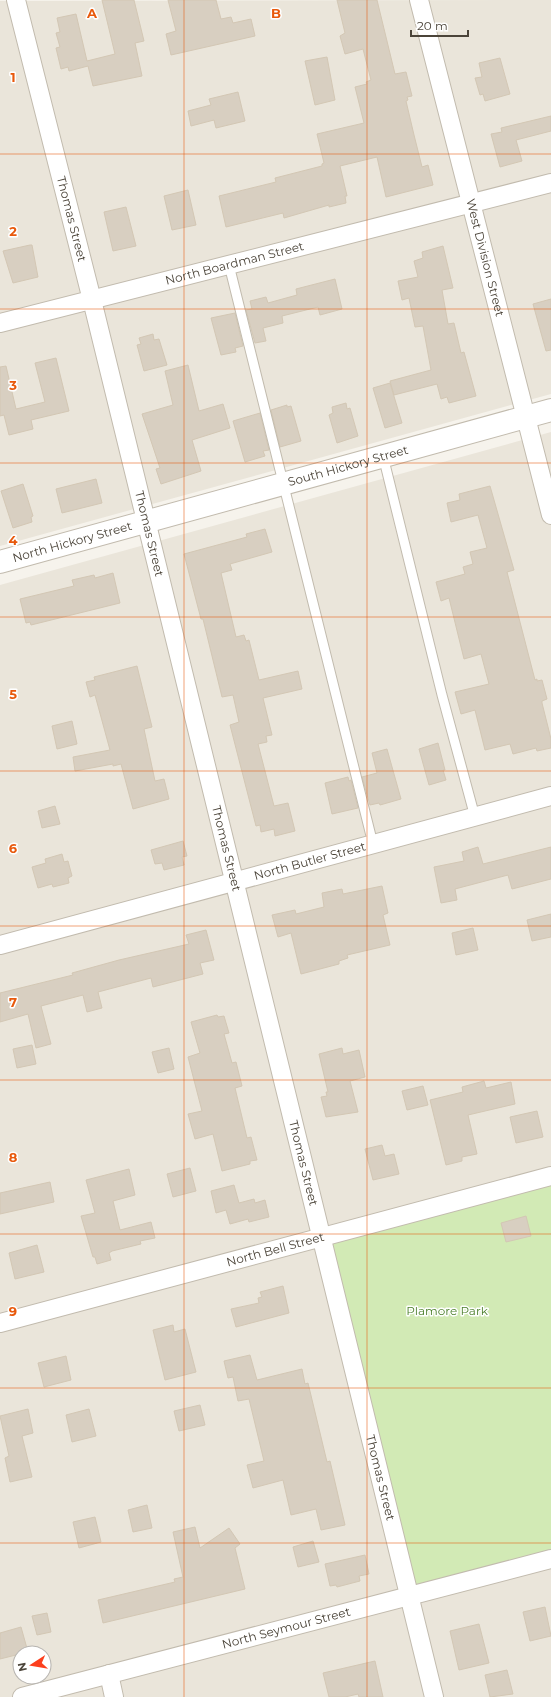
<svg xmlns="http://www.w3.org/2000/svg" width="551" height="1697" viewBox="0 0 551 1697" font-family="Montserrat,sans-serif">
	<style>
		.residential { fill: #eae5da; fill-rule: evenodd }
		.green { fill: #d2eab5 }
		.building { fill: #d8cfc1; stroke: #d3c7b4 }
		.lines { fill: none; stroke-linecap: round; stroke-linejoin: round }
		.service-casing { stroke: #c2bbae; stroke-width: 11 }
		.minor-casing { stroke: #c2bbae; stroke-width: 20 }
		.tertiary-casing { stroke: #c2bbae; stroke-width: 24 }
		.service { stroke: #fff; stroke-width: 9 }
		.minor { stroke: #fff; stroke-width: 18 }
		.tertiary { stroke: #fff; stroke-width: 22 }
		.grid { fill: none; stroke: #e8590c; stroke-width: 1; stroke-opacity: 0.55 }
		.labels { text-anchor: middle; stroke-width: 3; stroke-linejoin: round; paint-order: stroke }
		.street-label { font-size: 12px; fill: #4b4439; stroke: #fff }
		.park-label { font-size: 12px; fill: #4a7f2a; stroke: #fff }
		.grid-label { font-size: 13px; text-anchor: middle; font-weight: bold; fill: #e8590c; stroke: #fff; stroke-width: 3; stroke-linejoin: round; paint-order: stroke }
	</style>
	<rect width="100%" height="100%" fill="#f6f3ec"/>
	<!-- residential -->
	<g class="residential">
		<polygon points="551,0 551,394 0,546 0,1"/>
		<path d="M 551,432 L 551,1697 L 0,1697 L 0,585 ZM 20,1653 L 44,1653 L 44,1677 L 20,1677 Z"/>
	</g>
	<!-- green -->
	<polygon class="green" points="551,1176 551,1559 409,1596 321,1237"/>
	<!-- building -->
	<g class="building">
		<polygon points="102,0 134,0 144,41 135,43 142,76 93,86 88,66 69,71 68,67 61,69 56,48 60,47 56,33 60,32 57,18 76,14 87,61 115,54"/>
		<polygon points="168,0 216,0 221,19 231,17 233,23 251,19 255,36 171,55 166,34 176,31"/>
		<polygon points="337,0 377,0 395,74 406,72 412,96 407,97 408,100 406,101 414,135 422,167 428,165 433,185 386,197 377,157 340,166 347,196 345,196 346,203 329,207 329,205 284,218 283,213 226,227 219,196 276,182 275,178 322,166 322,164 324,163 317,134 364,123 355,87 367,84 366,82 371,80 363,49 345,54 340,36 345,33"/>
		<polygon points="327,57 335,100 315,105 305,61"/>
		<polygon points="500,58 510,94 485,101 483,94 480,95 475,78 482,77 479,63"/>
		<polygon points="238,92 245,121 216,128 214,120 191,126 188,111 211,105 209,99"/>
		<polygon points="551,116 551,131 516,140 522,161 500,167 491,134 502,132 501,128"/>
		<polygon points="188,190 196,225 172,230 164,196"/>
		<polygon points="126,207 136,246 113,251 104,212"/>
		<polygon points="30,245 32,245 38,277 13,283 3,251"/>
		<polygon points="443,246 453,288 442,290 448,324 454,323 461,353 464,352 476,396 449,403 447,397 441,399 437,384 394,395 390,381 431,370 423,326 415,327 409,298 402,300 398,281 418,277 414,261 423,258 422,252"/>
		<polygon points="335,279 342,309 320,315 318,307 282,316 283,323 263,328 266,341 255,343 246,310 252,309 250,301 266,297 268,303 297,295 296,289"/>
		<polygon points="551,299 551,350 546,351 533,304"/>
		<polygon points="235,313 243,346 235,348 236,352 221,355 211,318"/>
		<polygon points="153,334 154,340 159,339 167,365 144,371 137,345 141,344 139,338"/>
		<polygon points="56,358 69,411 31,420 33,429 9,435 4,415 0,416 0,367 6,366 16,409 45,402 35,363"/>
		<polygon points="188,365 199,411 223,404 230,428 192,440 201,471 161,484 156,469 160,468 142,414 173,405 165,371"/>
		<polygon points="390,383 402,423 385,428 373,388"/>
		<polygon points="346,403 347,409 350,408 358,436 337,443 329,415 333,413 332,407"/>
		<polygon points="287,405 287,407 291,406 301,441 280,447 271,410"/>
		<polygon points="260,413 269,450 263,451 265,456 245,462 233,421"/>
		<polygon points="96,479 102,503 62,513 56,489"/>
		<polygon points="23,484 33,516 31,517 32,522 13,528 1,491"/>
		<polygon points="490,486 514,570 507,572 535,680 537,679 537,681 542,680 547,699 542,701 542,703 551,739 551,748 537,751 536,748 513,754 510,744 485,750 475,710 461,714 455,692 489,684 481,654 464,659 449,598 441,601 436,582 465,574 463,567 473,564 470,552 487,548 478,515 451,522 447,503 460,500 459,494"/>
		<polygon points="265,529 272,552 230,564 232,570 221,573 236,637 244,635 246,641 249,640 259,680 298,671 302,689 263,698 272,735 266,736 267,742 258,744 274,806 288,803 295,831 275,836 274,829 261,832 260,825 256,826 230,725 239,722 233,695 222,697 203,619 201,619 184,554 247,537 246,534"/>
		<polygon points="113,573 120,603 31,625 30,622 26,623 20,599 74,586 72,580 94,575 95,578"/>
		<polygon points="137,666 152,727 144,729 155,781 164,779 169,799 133,809 121,764 113,766 113,764 75,771 73,757 110,750 95,695 90,697 86,682 95,680 94,677"/>
		<polygon points="72,721 77,744 57,749 52,726"/>
		<polygon points="438,743 445,770 443,770 446,780 429,785 419,749"/>
		<polygon points="387,749 401,799 380,805 379,803 370,805 362,777 377,773 372,753"/>
		<polygon points="348,777 349,781 351,780 358,808 332,814 325,783"/>
		<polygon points="55,806 60,824 42,828 38,811"/>
		<polygon points="183,841 187,856 182,857 184,865 164,870 162,863 155,864 151,850"/>
		<polygon points="478,847 483,864 551,847 551,879 512,889 508,875 455,889 457,900 441,903 434,867 464,861 462,852"/>
		<polygon points="62,854 64,862 68,861 72,876 68,878 69,883 53,887 52,884 38,888 32,867 46,863 45,859"/>
		<polygon points="382,886 388,913 383,915 390,945 347,955 348,958 339,961 339,964 301,974 291,933 278,937 272,915 295,910 296,914 324,907 322,893 342,889 343,894"/>
		<polygon points="551,914 551,937 532,941 527,920"/>
		<polygon points="473,928 478,950 456,955 452,933"/>
		<polygon points="206,930 214,960 200,963 203,974 153,987 151,978 98,992 102,1008 87,1012 83,995 41,1006 51,1044 36,1048 28,1014 0,1022 0,993 73,975 72,973 119,960 189,944 186,935"/>
		<polygon points="217,1015 218,1017 224,1016 229,1033 224,1034 232,1063 236,1062 242,1086 235,1088 247,1138 251,1137 257,1160 250,1161 250,1164 222,1171 213,1134 195,1139 188,1114 202,1111 188,1057 200,1053 191,1022"/>
		<polygon points="32,1045 36,1064 17,1068 13,1049"/>
		<polygon points="169,1048 174,1069 158,1073 152,1052"/>
		<polygon points="342,1048 343,1054 359,1050 365,1077 350,1081 358,1112 326,1117 321,1097 327,1096 326,1092 328,1092 319,1054"/>
		<polygon points="484,1081 486,1088 511,1082 515,1104 468,1115 477,1154 462,1157 462,1161 446,1165 430,1100 463,1092 462,1087"/>
		<polygon points="423,1086 428,1105 407,1110 402,1091"/>
		<polygon points="537,1111 543,1137 516,1143 510,1117"/>
		<polygon points="382,1145 385,1156 394,1154 399,1174 373,1180 365,1149"/>
		<polygon points="190,1168 196,1191 173,1197 167,1174"/>
		<polygon points="129,1169 135,1195 113,1201 120,1230 151,1222 155,1238 140,1241 141,1244 112,1251 109,1253 111,1260 97,1264 95,1257 93,1257 81,1216 95,1213 86,1180"/>
		<polygon points="50,1182 54,1202 0,1214 0,1193"/>
		<polygon points="234,1185 239,1203 254,1199 255,1203 265,1200 269,1217 249,1222 248,1219 230,1224 226,1210 216,1213 211,1191"/>
		<polygon points="526,1216 531,1236 506,1242 501,1223"/>
		<polygon points="37,1245 44,1272 15,1279 9,1253"/>
		<polygon points="283,1286 289,1313 236,1327 231,1309 259,1303 258,1298 262,1297 260,1292"/>
		<polygon points="173,1325 174,1332 185,1329 196,1372 165,1380 153,1330"/>
		<polygon points="250,1355 257,1380 302,1369 305,1384 308,1383 327,1462 330,1461 345,1525 321,1530 316,1509 291,1515 283,1480 253,1488 247,1465 264,1461 249,1399 238,1401 233,1377 228,1378 224,1361"/>
		<polygon points="66,1356 71,1380 44,1387 38,1363"/>
		<polygon points="200,1405 205,1425 179,1431 174,1411"/>
		<polygon points="28,1409 33,1433 22,1436 32,1477 10,1482 5,1458 9,1456 0,1416"/>
		<polygon points="89,1409 96,1436 72,1442 66,1415"/>
		<polygon points="147,1505 152,1528 133,1532 128,1510"/>
		<polygon points="95,1517 101,1542 79,1548 73,1522"/>
		<polygon points="195,1527 200,1548 229,1528 240,1544 235,1548 245,1589 103,1623 98,1600 175,1582 174,1579 183,1577 173,1532"/>
		<polygon points="313,1541 319,1562 298,1567 293,1547"/>
		<polygon points="365,1555 369,1574 359,1576 360,1581 337,1587 336,1585 330,1586 325,1564"/>
		<polygon points="545,1607 551,1636 530,1641 523,1612"/>
		<polygon points="47,1613 51,1632 37,1635 32,1616"/>
		<polygon points="479,1624 489,1663 459,1670 450,1631"/>
		<polygon points="21,1627 28,1652 0,1659 0,1633"/>
		<polygon points="375,1661 383,1697 359,1697 358,1694 345,1697 329,1697 323,1673"/>
		<polygon points="507,1670 513,1694 490,1697 485,1675"/>
	</g>
	<g class="lines">
		<defs>
			<g id="service">
				<polyline points="229,265 373,844"/>
				<polyline points="383,456 442,695 475,817"/>
			</g>
			<g id="minor">
				<path id="s1" d="M 16,0 L 92,300 L 434,1697"/>
				<path id="s2" d="M 419,0 L 551,515"/>
				<path id="s3" d="M 0,323 L 551,183"/>
				<path id="s4" d="M 0,945 L 551,796"/>
				<path id="s5" d="M 0,1323 L 551,1176"/>
				<polyline points="109,1674 114,1697"/>
				<path id="s6" d="M 22,1697 L 551,1559"/>
			</g>
			<g id="tertiary">
				<path id="s7" d="M 0,562 L 551,410"/>
			</g>
		</defs>
		<!-- service casing -->
		<use href="#service" class="service-casing"/>
		<!-- minor casing -->
		<use href="#minor" class="minor-casing"/>
		<!-- tertiary casing -->
		<use href="#tertiary" class="tertiary-casing"/>
		<!-- service -->
		<use href="#service" class="service"/>
		<!-- minor -->
		<use href="#minor" class="minor"/>
		<!-- tertiary -->
		<use href="#tertiary" class="tertiary"/>
	</g>
	<!-- grid -->
	<path class="grid" d="M 184,0 L 184,1697M 367,0 L 367,1697M 0,154 L 551,154M 0,309 L 551,309M 0,463 L 551,463M 0,617 L 551,617M 0,771 L 551,771M 0,926 L 551,926M 0,1080 L 551,1080M 0,1234 L 551,1234M 0,1388 L 551,1388M 0,1543 L 551,1543"/>
	<g class="labels">
		<!-- street labels -->
		<g class="street-label">
			<text dy="4" stroke="none"><textPath href="#s1" startOffset="226">Thomas Street</textPath></text>
			<text dy="4" stroke="none"><textPath href="#s2" startOffset="266">West Division Street</textPath></text>
			<text dy="4" stroke="none"><textPath href="#s3" startOffset="242">North Boardman Street</textPath></text>
			<text dy="4" stroke="none"><textPath href="#s7" startOffset="361">South Hickory Street</textPath></text>
			<text dy="4" stroke="none"><textPath href="#s1" startOffset="550">Thomas Street</textPath></text>
			<text dy="4" stroke="none"><textPath href="#s7" startOffset="75">North Hickory Street</textPath></text>
			<text dy="4" stroke="none"><textPath href="#s1" startOffset="874">Thomas Street</textPath></text>
			<text dy="4" stroke="none"><textPath href="#s4" startOffset="321">North Butler Street</textPath></text>
			<text dy="4" stroke="none"><textPath href="#s1" startOffset="1198">Thomas Street</textPath></text>
			<text dy="4" stroke="none"><textPath href="#s5" startOffset="285">North Bell Street</textPath></text>
			<text dy="4" stroke="none"><textPath href="#s1" startOffset="1522">Thomas Street</textPath></text>
			<text dy="4" stroke="none"><textPath href="#s6" startOffset="273">North Seymour Street</textPath></text>
		</g>
		<!-- park labels -->
		<g class="park-label">
			<text x="447" y="1315">Plamore Park</text>
		</g>
	</g>
	<g class="grid-label">
		<text x="92" y="18">A</text>
		<text x="276" y="18">B</text>
		<text x="13" y="82">1</text>
		<text x="13" y="236">2</text>
		<text x="13" y="390">3</text>
		<text x="13" y="545">4</text>
		<text x="13" y="699">5</text>
		<text x="13" y="853">6</text>
		<text x="13" y="1007">7</text>
		<text x="13" y="1162">8</text>
		<text x="13" y="1316">9</text>
	</g>
	<!-- north arrow -->
	<g transform="translate(32 1665) rotate(258)"><circle r="19" fill="#ffffff" stroke="#b7b4b0"/>
	<path d="M0-3L7 15L0 10L-7 15Z" fill="#fc3f1d"/>
	<text y="-6" font-size="11" font-weight="bold" text-anchor="middle" fill="#4b4439">N</text>
	</g>
	<!-- scale -->
	<path d="M411 30v6h57v-6" fill="none" stroke="#4b4439" stroke-width="2"/>
	<text x="417" y="30" font-size="12" fill="#4b4439" stroke="#ffffff" stroke-width="3" paint-order="stroke">20 m</text>
</svg>
